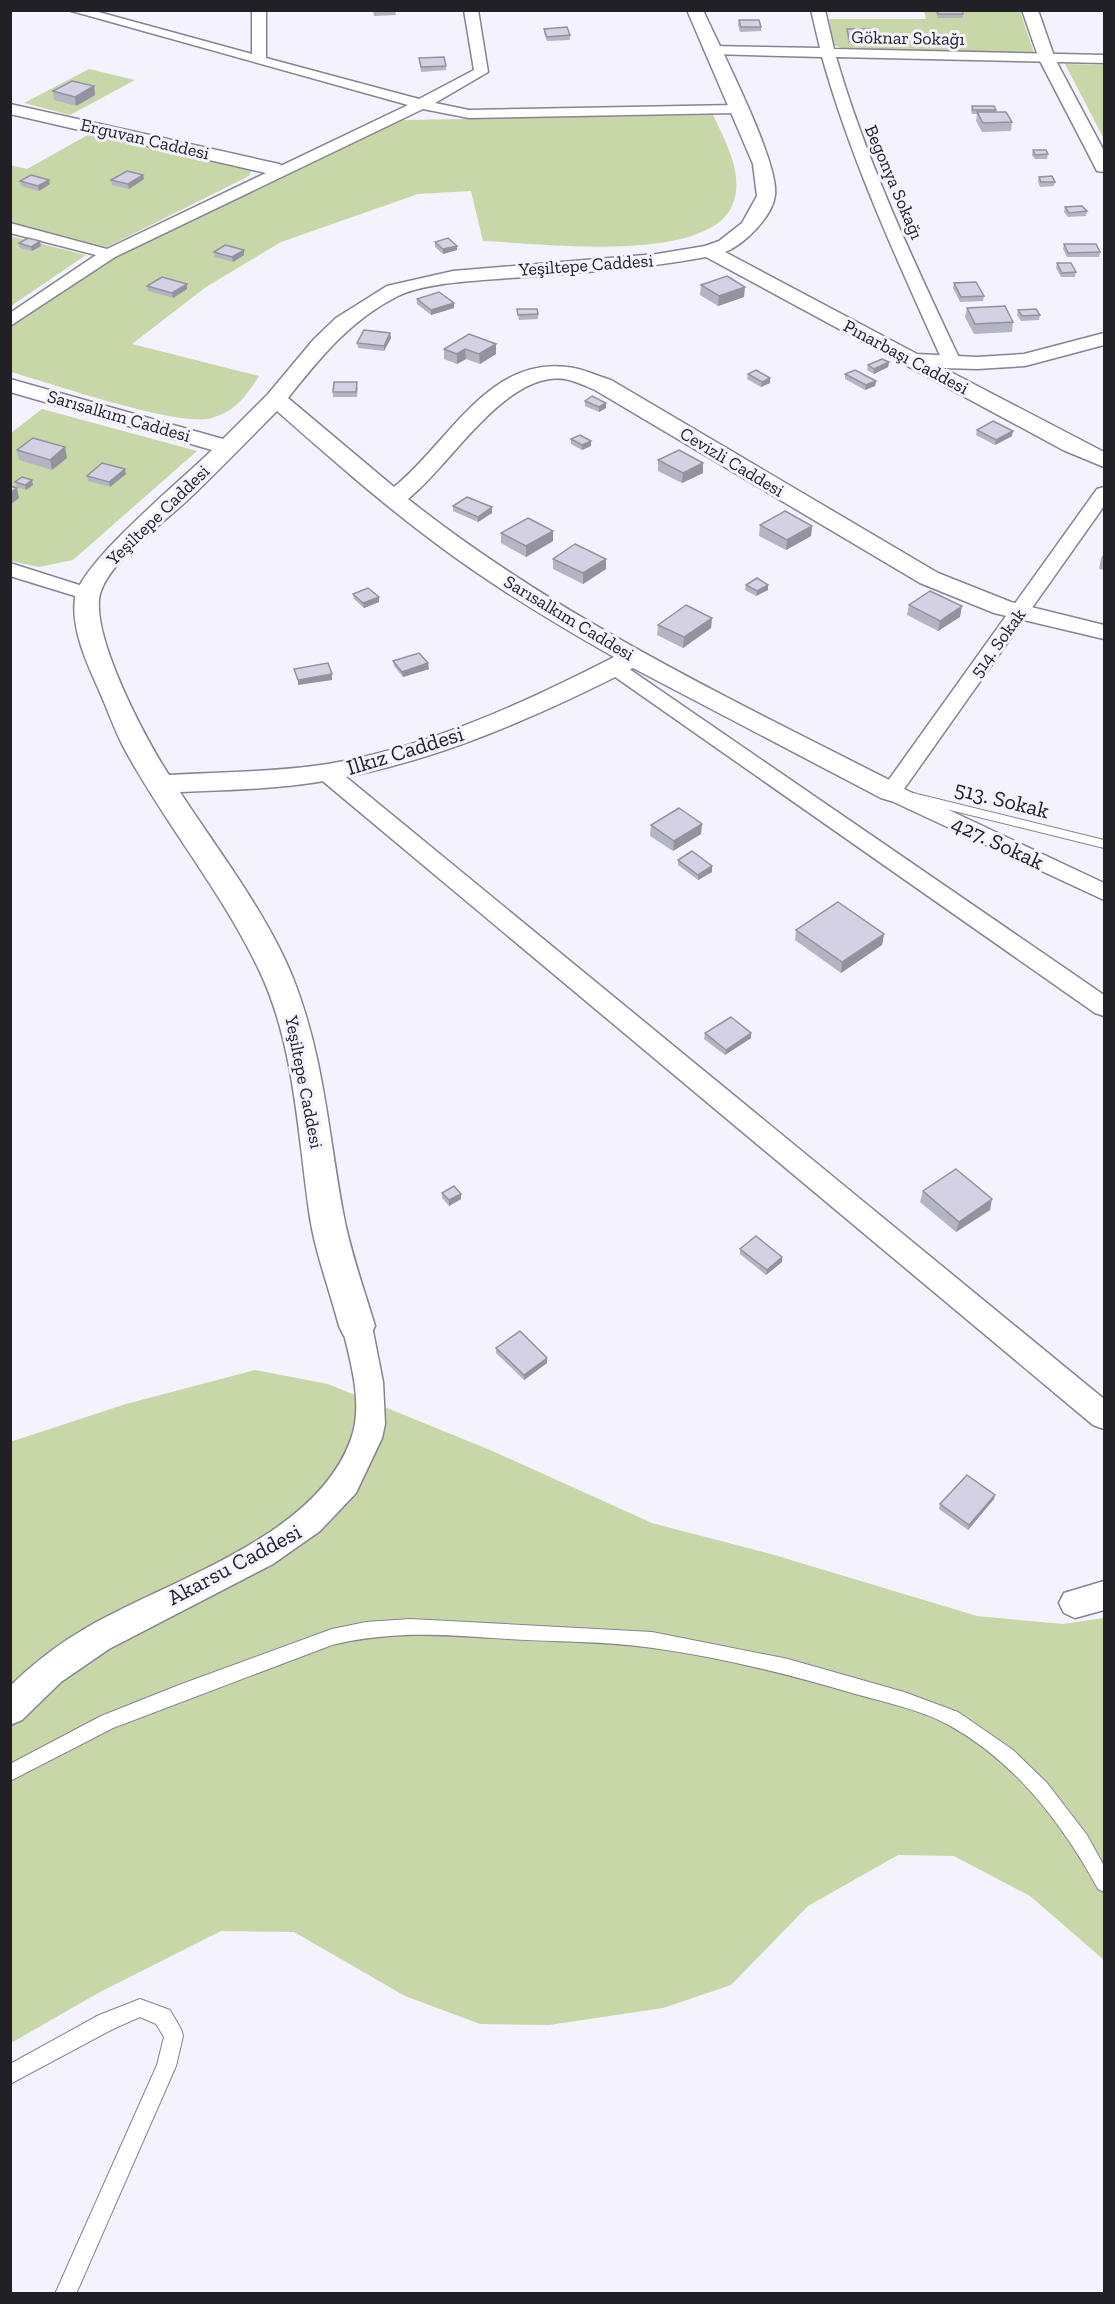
<svg xmlns="http://www.w3.org/2000/svg" width="1115" height="2304" viewBox="0 0 1115 2304" font-family="'Zilla Slab',serif">
	<style>
		.green { fill: #c8d7a7 }
		.lines { fill: none; stroke-linecap: round; stroke-linejoin: round }
		.lane-casing { stroke: #858394; stroke-width: 2 }
		.street-casing { stroke: #858394; stroke-width: 3 }
		.secondary-casing { stroke: #858394; stroke-width: 3 }
		.lane { fill: #fff; fill-rule: evenodd }
		.street { fill: #fff; fill-rule: evenodd }
		.secondary { fill: #fff; fill-rule: evenodd }
		.wall { fill: #b5b4c3 }
		.shaded-wall { fill: #94929f }
		.building { fill: #d3d1e3; stroke: #94929f; stroke-width: 1.5 }
		.labels { text-anchor: middle; stroke-width: 6; stroke-linejoin: round; paint-order: stroke }
		.far-street-label { font-size: 18px; fill: #212027; stroke: #f3f2fd }
		.street-label { font-size: 22px; fill: #212027; stroke: #f3f2fd }
	</style>
	<rect width="100%" height="100%" fill="#f3f2fd"/>
	<!-- green -->
	<g class="green">
		<polygon points="924,11 1020,11 1034,53 849,51 833,45 829,19 926,19"/>
		<polygon points="1065,64 1104,65 1104,139"/>
		<polygon points="89,69 135,80 70,115 24,103"/>
		<path d="M 713,115 C 726,142 745,176 732,206 C 705,265 538,243 483,241 L 471,191 L 418,194 L 281,242 L 206,287 L 132,344 L 259,376 C 246,396 236,411 212,418 C 180,428 50,383 11,372 L 10,327 L 109,261 L 402,120 Z"/>
		<polygon points="93,132 252,169 249,176 107,247 11,222 10,165 27,169"/>
		<polygon points="10,236 86,255 11,306"/>
		<polygon points="42,409 197,451 73,560 39,567 11,561 11,433"/>
		<polygon points="255,1370 328,1384 490,1450 652,1523 771,1554 977,1616 1063,1624 1104,1618 1104,1960 1030,1896 954,1856 898,1855 808,1906 731,1985 663,2008 549,2025 480,2024 405,1996 294,1932 221,1931 100,1992 11,2043 10,1442 126,1404"/>
	</g>
	<g class="lines">
		<defs>
			<g id="lane">
				<polygon points="913,793 1104,840 1104,848 909,800 907,797"/>
				<path d="M 410,1619 L 652,1632 L 788,1659 L 904,1692 L 958,1712 L 1013,1750 L 1047,1783 L 1087,1835 L 1104,1866 L 1104,1892 L 1098,1889 C 1062,1823 1015,1761 947,1724 C 918,1709 883,1702 852,1693 C 787,1674 720,1657 653,1648 C 606,1641 555,1642 508,1639 C 445,1635 395,1630 332,1645 L 113,1728 L 10,1781 L 10,1764 L 101,1716 L 179,1685 L 332,1629 L 366,1622 Z"/>
				<polygon points="140,1999 170,2010 181,2029 183,2036 176,2066 76,2294 55,2294 157,2065 164,2037 156,2024 140,2017 113,2029 10,2084 10,2064 99,2015"/>
			</g>
			<g id="street">
				<polygon points="68,10 91,10 252,54 252,10 266,10 266,58 419,99 474,70 464,10 478,10 488,72 435,103 469,110 736,105 743,109 736,113 469,118 423,109 115,257 10,326 10,313 96,255 10,233 10,223 107,249 408,105"/>
				<path d="M 811,10 L 825,10 L 834,49 L 1104,55 L 1104,63 L 836,57 C 867,163 914,262 961,362 L 958,366 L 952,367 L 943,362 C 898,262 852,163 822,57 L 711,54 L 704,50 L 711,46 L 820,48 Z"/>
				<polygon points="1104,487 1104,506 904,789 1104,883 1104,900 883,797 880,792 1097,489"/>
				<polygon points="10,563 95,590 98,594 95,598 88,600 10,576"/>
				<polygon points="615,662 622,664 1104,995 1104,1016 1095,1013 608,672 604,668 608,664"/>
				<polygon points="327,766 335,768 1104,1399 1104,1429 1093,1425 319,778 316,773 319,768"/>
				<path d="M 357,1314 L 367,1318 L 372,1326 L 383,1382 L 385,1424 L 382,1438 L 356,1493 L 320,1531 L 273,1564 L 109,1649 L 61,1682 L 22,1720 L 10,1725 L 10,1686 C 34,1663 58,1644 86,1628 C 170,1579 316,1538 351,1439 C 364,1404 350,1360 342,1326 L 347,1318 Z"/>
				<polygon points="1104,1581 1104,1610 1075,1618 1064,1613 1059,1603 1064,1593"/>
			</g>
			<g id="secondary">
				<path d="M 687,10 L 703,10 C 720,48 779,161 775,195 C 773,216 744,245 725,252 L 917,354 L 977,357 L 1024,354 L 1104,333 L 1104,345 L 1025,366 L 977,369 L 943,368 L 1104,452 L 1104,467 L 1063,450 L 706,257 C 641,269 576,273 510,278 C 478,281 426,282 398,296 C 350,320 320,358 288,398 L 394,487 C 447,445 487,357 567,367 C 582,368 597,376 611,380 L 938,573 L 1011,602 L 1104,625 L 1104,639 L 994,613 L 920,583 L 595,390 C 586,386 575,381 565,379 C 505,371 452,464 408,499 C 558,618 731,699 901,786 L 905,792 L 901,798 L 891,801 L 881,798 L 633,668 C 537,717 437,761 330,780 C 281,789 230,790 180,792 C 217,849 268,915 293,978 C 324,1057 328,1131 343,1212 C 350,1251 364,1289 375,1326 L 370,1336 L 357,1340 L 344,1336 L 339,1326 C 329,1288 314,1249 309,1211 C 298,1133 294,1044 260,972 C 223,893 165,824 124,748 C 114,729 107,708 98,688 C 86,661 71,628 75,598 C 80,563 183,479 212,450 L 10,392 L 10,379 L 223,439 L 268,394 L 314,339 L 336,318 L 387,286 L 453,271 L 657,254 L 705,246 L 719,241 L 742,223 L 757,196 L 753,164 ZM 277,411 C 328,456 379,501 434,542 C 491,585 552,622 614,657 C 524,703 429,747 328,764 C 276,772 222,772 169,775 C 146,740 90,635 100,594 C 110,559 167,521 193,495 C 221,468 249,439 277,411 Z"/>
				<polygon points="1022,10 1038,10 1055,59 1104,151 1104,172 1097,171 1095,167 1039,59"/>
				<polygon points="10,104 279,164 288,170 279,176 10,114"/>
			</g>
		</defs>
		<!-- lane casing -->
		<use href="#lane" class="lane-casing"/>
		<!-- street casing -->
		<use href="#street" class="street-casing"/>
		<!-- secondary casing -->
		<use href="#secondary" class="secondary-casing"/>
		<!-- lane -->
		<use href="#lane" class="lane"/>
		<!-- street -->
		<use href="#street" class="street"/>
		<!-- secondary -->
		<use href="#secondary" class="secondary"/>
	</g>
	<!-- wall -->
	<g class="wall">
		<polygon points="373,10 395,10 396,15 374,16"/>
		<polygon points="935,10 962,10 963,14 963,18 938,18"/>
		<polygon points="739,20 761,27 761,31 740,32 738,25"/>
		<polygon points="544,29 570,35 570,40 547,41 544,33"/>
		<polygon points="847,29 873,39 872,43 848,43 847,33"/>
		<polygon points="419,58 446,66 446,70 421,72"/>
		<polygon points="94,86 95,95 76,106 54,100 53,91"/>
		<polygon points="972,106 996,110 996,112 1012,122 1011,131 982,132 976,121 977,114 972,114 971,110"/>
		<polygon points="1033,150 1048,154 1047,159 1035,159 1032,155"/>
		<polygon points="143,175 144,179 129,189 112,185 111,180"/>
		<polygon points="1039,177 1055,182 1054,186 1040,187 1038,181"/>
		<polygon points="20,181 50,184 39,191 21,186"/>
		<polygon points="1065,207 1087,211 1086,216 1068,217 1064,212"/>
		<polygon points="435,242 457,246 457,250 443,254 435,247"/>
		<polygon points="19,243 41,246 32,251 20,248"/>
		<polygon points="1064,244 1100,252 1099,257 1067,257 1063,249"/>
		<polygon points="244,250 244,255 233,262 215,257 214,252"/>
		<polygon points="1057,263 1076,272 1075,277 1061,277 1056,268"/>
		<polygon points="954,283 984,296 983,301 960,302 953,288"/>
		<polygon points="187,284 187,289 173,298 148,291 147,286"/>
		<polygon points="701,285 744,297 718,306 700,295"/>
		<polygon points="417,299 454,308 431,315 417,304"/>
		<polygon points="967,308 1013,322 1012,332 974,334 965,317"/>
		<polygon points="517,309 538,314 538,319 519,320"/>
		<polygon points="1018,310 1040,315 1039,320 1021,321 1017,315"/>
		<polygon points="390,333 391,338 384,351 358,348 357,343"/>
		<polygon points="496,344 496,354 480,364 466,359 457,364 444,359 444,349"/>
		<polygon points="889,362 888,367 874,374 867,370 868,365"/>
		<polygon points="748,374 770,378 770,383 761,387 747,379"/>
		<polygon points="845,374 876,381 875,386 865,390 845,379"/>
		<polygon points="358,387 357,397 333,397 333,392"/>
		<polygon points="585,401 606,408 599,412 585,406"/>
		<polygon points="977,430 1012,436 995,445 976,435"/>
		<polygon points="571,439 591,446 582,450 571,444"/>
		<polygon points="17,450 67,458 52,470 19,460"/>
		<polygon points="658,460 703,473 682,483 658,471"/>
		<polygon points="126,474 110,487 88,481 87,476"/>
		<polygon points="15,482 33,485 26,490 17,487"/>
		<polygon points="453,506 492,513 478,522 453,511"/>
		<polygon points="760,525 812,526 811,536 786,550 759,536"/>
		<polygon points="501,533 553,541 526,557 501,543"/>
		<polygon points="1104,553 1104,570 1099,569 1101,558"/>
		<polygon points="553,559 606,559 606,569 583,584 553,569"/>
		<polygon points="746,585 768,590 756,596 745,590"/>
		<polygon points="353,594 379,597 379,602 364,608 354,599"/>
		<polygon points="909,605 960,617 938,631 907,615"/>
		<polygon points="712,618 711,628 683,648 657,635 658,625"/>
		<polygon points="393,661 429,669 403,677 394,666"/>
		<polygon points="702,824 701,834 673,851 650,836 651,825"/>
		<polygon points="678,860 712,866 712,872 698,880 678,865"/>
		<polygon points="796,930 884,934 882,945 841,973 795,940"/>
		<polygon points="705,1033 751,1033 751,1038 725,1055 704,1039"/>
		<polygon points="923,1191 990,1210 956,1232 920,1202"/>
		<polygon points="442,1193 461,1199 449,1206 442,1198"/>
		<polygon points="740,1249 782,1257 782,1262 766,1275 740,1254"/>
		<polygon points="496,1348 547,1363 524,1380 496,1353"/>
		<polygon points="994,1499 968,1530 939,1509 940,1504"/>
	</g>
	<!-- shaded-wall -->
	<g class="shaded-wall">
		<polygon points="94,86 95,95 76,106 75,97"/>
		<polygon points="143,175 144,179 129,189 128,184"/>
		<polygon points="49,180 50,184 39,191 38,186"/>
		<polygon points="40,241 41,246 32,251 31,247"/>
		<polygon points="457,246 457,250 443,254 443,249"/>
		<polygon points="244,250 244,255 233,262 232,257"/>
		<polygon points="187,284 187,289 173,298 172,293"/>
		<polygon points="745,287 744,297 718,306 719,296"/>
		<polygon points="454,303 454,308 431,315 431,310"/>
		<polygon points="390,333 391,338 384,351 384,346"/>
		<polygon points="496,344 496,354 480,364 479,354"/>
		<polygon points="465,349 466,359 457,364 457,354"/>
		<polygon points="889,362 888,367 874,374 874,369"/>
		<polygon points="770,378 770,383 761,387 762,382"/>
		<polygon points="876,381 875,386 865,390 866,385"/>
		<polygon points="606,403 606,408 599,412 599,407"/>
		<polygon points="1013,431 1012,436 995,445 996,440"/>
		<polygon points="591,441 591,446 582,450 582,445"/>
		<polygon points="65,447 67,458 52,470 50,460"/>
		<polygon points="703,463 703,473 682,483 683,473"/>
		<polygon points="125,469 126,474 110,487 109,482"/>
		<polygon points="32,480 33,485 26,490 25,485"/>
		<polygon points="17,488 19,498 10,505 10,493"/>
		<polygon points="492,507 492,513 478,522 478,517"/>
		<polygon points="812,526 811,536 786,550 787,540"/>
		<polygon points="553,531 553,541 526,557 526,546"/>
		<polygon points="606,559 606,569 583,584 583,573"/>
		<polygon points="768,585 768,590 756,596 757,591"/>
		<polygon points="379,597 379,602 364,608 363,603"/>
		<polygon points="962,606 960,617 938,631 940,621"/>
		<polygon points="712,618 711,628 683,648 684,637"/>
		<polygon points="428,663 429,669 403,677 402,672"/>
		<polygon points="332,674 332,680 298,685 298,680"/>
		<polygon points="702,824 701,834 673,851 674,841"/>
		<polygon points="712,866 712,872 698,880 698,875"/>
		<polygon points="884,934 882,945 841,973 842,962"/>
		<polygon points="751,1033 751,1038 725,1055 726,1050"/>
		<polygon points="461,1194 461,1199 449,1206 449,1200"/>
		<polygon points="992,1199 990,1210 956,1232 959,1222"/>
		<polygon points="782,1257 782,1262 766,1275 767,1270"/>
		<polygon points="547,1358 547,1363 524,1380 524,1375"/>
		<polygon points="995,1495 994,1499 968,1530 969,1525"/>
	</g>
	<!-- building -->
	<g class="building">
		<polygon points="937,10 962,10 963,14 938,14"/>
		<polygon points="739,20 759,20 761,27 741,27"/>
		<polygon points="567,27 570,35 547,37 544,29"/>
		<polygon points="847,29 871,29 873,39 849,38"/>
		<polygon points="444,57 446,66 421,67 419,58"/>
		<polygon points="72,81 94,86 75,97 53,91"/>
		<polygon points="972,106 994,106 996,110 973,110"/>
		<polygon points="977,112 1006,112 1012,122 983,123"/>
		<polygon points="1033,150 1046,150 1048,154 1035,155"/>
		<polygon points="127,171 143,175 128,184 111,180"/>
		<polygon points="31,175 49,180 38,186 20,181"/>
		<polygon points="1052,176 1055,182 1041,182 1039,177"/>
		<polygon points="1082,206 1087,211 1069,213 1065,207"/>
		<polygon points="28,238 40,241 31,247 19,243"/>
		<polygon points="448,238 457,246 443,249 435,242"/>
		<polygon points="1064,244 1096,244 1100,252 1068,253"/>
		<polygon points="225,245 244,250 232,257 214,252"/>
		<polygon points="1057,263 1071,263 1076,272 1062,273"/>
		<polygon points="727,276 745,287 719,296 701,285"/>
		<polygon points="162,277 187,284 172,293 147,286"/>
		<polygon points="976,282 984,296 961,297 954,283"/>
		<polygon points="439,292 454,303 431,310 417,299"/>
		<polygon points="1005,306 1013,322 975,324 967,308"/>
		<polygon points="517,309 537,309 538,314 518,315"/>
		<polygon points="1036,309 1040,315 1022,316 1018,310"/>
		<polygon points="364,330 390,333 384,346 357,343"/>
		<polygon points="469,334 496,344 479,354 465,349 457,354 444,349"/>
		<polygon points="882,359 889,362 874,369 868,365"/>
		<polygon points="756,370 770,378 762,382 748,374"/>
		<polygon points="855,370 876,381 866,385 845,374"/>
		<polygon points="334,382 357,382 356,392 333,392"/>
		<polygon points="592,396 606,403 599,407 585,401"/>
		<polygon points="993,421 1013,431 996,440 977,430"/>
		<polygon points="580,435 591,441 582,445 571,439"/>
		<polygon points="33,438 65,447 50,460 17,450"/>
		<polygon points="679,450 703,463 683,473 658,460"/>
		<polygon points="102,463 125,469 109,482 87,476"/>
		<polygon points="22,477 32,480 25,485 15,482"/>
		<polygon points="10,486 17,488 10,493"/>
		<polygon points="467,497 492,507 478,517 453,506"/>
		<polygon points="785,511 812,526 787,540 760,525"/>
		<polygon points="528,518 553,531 526,546 501,533"/>
		<polygon points="575,544 606,559 583,573 553,559"/>
		<polygon points="757,578 768,585 757,591 746,585"/>
		<polygon points="368,588 379,597 363,603 353,594"/>
		<polygon points="930,591 962,606 940,621 909,605"/>
		<polygon points="686,605 712,618 684,637 658,625"/>
		<polygon points="419,653 428,663 402,672 393,661"/>
		<polygon points="328,663 332,674 298,680 294,669"/>
		<polygon points="679,808 702,824 674,841 651,825"/>
		<polygon points="692,851 712,866 698,875 678,860"/>
		<polygon points="838,902 884,934 842,962 796,930"/>
		<polygon points="731,1017 751,1033 726,1050 705,1033"/>
		<polygon points="956,1169 992,1199 959,1222 923,1191"/>
		<polygon points="454,1186 461,1194 449,1200 442,1193"/>
		<polygon points="756,1236 782,1257 767,1270 740,1249"/>
		<polygon points="520,1331 547,1358 524,1375 496,1348"/>
		<polygon points="967,1475 995,1495 969,1525 940,1504"/>
	</g>
	<g class="labels">
		<!-- far-street labels -->
		<g class="far-street-label">
			<text transform="translate(908 38) rotate(1)" y="6">Göknar Sokağı</text>
			<text transform="translate(145 139) rotate(13)" y="6">Erguvan Caddesi</text>
			<text transform="translate(894 182) rotate(67)" y="6">Begonya Sokağı</text>
			<text transform="translate(586 265) rotate(-4)" y="6">Yeşiltepe Caddesi</text>
			<text transform="translate(906 357) rotate(28)" y="6">Pınarbaşı Caddesi</text>
			<text transform="translate(119 416) rotate(16)" y="6">Sarısalkım Caddesi</text>
			<text transform="translate(732 462) rotate(31)" y="6">Cevizli Caddesi</text>
			<text transform="translate(158 515) rotate(-44)" y="6">Yeşiltepe Caddesi</text>
			<text transform="translate(569 618) rotate(31)" y="6">Sarısalkım Caddesi</text>
			<text transform="translate(998 643) rotate(-54)" y="6">514. Sokak</text>
			<text transform="translate(304 1082) rotate(79)" y="6">Yeşiltepe Caddesi</text>
		</g>
		<!-- street labels -->
		<g class="street-label">
			<text transform="translate(405 750) rotate(-17)" y="8">Ilkız Caddesi</text>
			<text transform="translate(1002 799) rotate(14)" y="8">513. Sokak</text>
			<text transform="translate(998 842) rotate(25)" y="8">427. Sokak</text>
			<text transform="translate(234 1564) rotate(-28)" y="8">Akarsu Caddesi</text>
		</g>
	</g>
	<!-- border -->
	<rect width="1115" height="2304" fill="none" stroke="#212027" stroke-width="24"/>
</svg>
